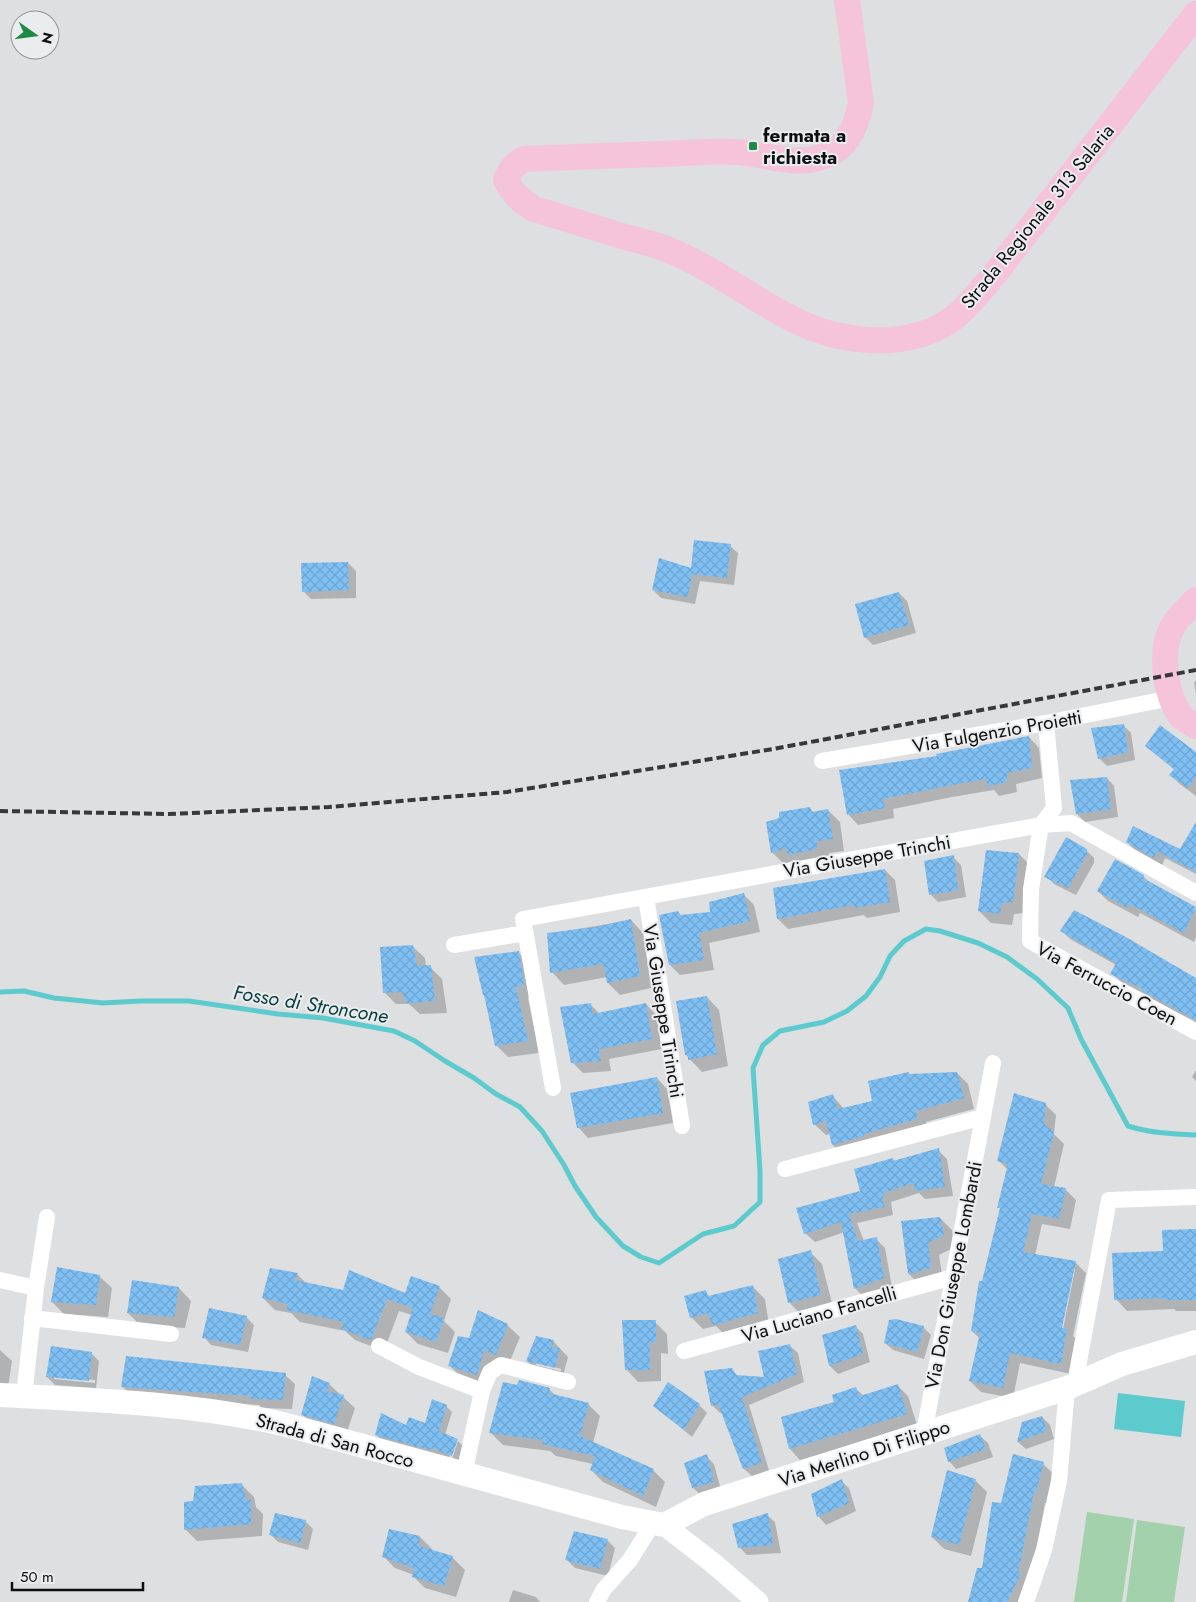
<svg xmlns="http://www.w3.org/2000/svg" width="1196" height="1602" viewBox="0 0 1196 1602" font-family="Jost,sans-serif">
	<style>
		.green { fill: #a3d1ac }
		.water { fill: #5dcbce }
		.shadow { fill: #0003; fill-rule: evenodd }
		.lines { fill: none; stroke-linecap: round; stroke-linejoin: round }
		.stream { stroke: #5dcbce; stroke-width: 5 }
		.building { fill: url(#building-cross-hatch) }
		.minor { stroke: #fff; stroke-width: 16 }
		.tertiary { stroke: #fff; stroke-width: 21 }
		.secondary { stroke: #fff; stroke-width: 24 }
		.primary { stroke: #f6c4d9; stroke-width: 26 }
		.rail { stroke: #373839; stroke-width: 4; stroke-dasharray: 8 4; stroke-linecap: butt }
		.poi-dot { fill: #1d8b43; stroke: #eaecee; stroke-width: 2 }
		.labels { text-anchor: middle; stroke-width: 4; stroke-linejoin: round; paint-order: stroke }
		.poi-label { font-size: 19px; font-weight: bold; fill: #0d0e0e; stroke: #eaecee; text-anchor: start }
		.street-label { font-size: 19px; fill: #0d0e0e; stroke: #eaecee }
		.water-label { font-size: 20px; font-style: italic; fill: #073d3e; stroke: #eaecee }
	</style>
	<defs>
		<pattern id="building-cross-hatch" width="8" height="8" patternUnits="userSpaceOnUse" patternTransform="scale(1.25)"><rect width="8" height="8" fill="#7fc0f4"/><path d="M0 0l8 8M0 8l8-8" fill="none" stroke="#6da4d0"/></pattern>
	</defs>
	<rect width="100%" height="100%" fill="#dddfe1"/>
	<!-- green -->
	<g class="green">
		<polygon points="1087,1512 1134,1519 1122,1602 1074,1602"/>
		<polygon points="1137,1520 1185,1527 1174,1602 1126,1602"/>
	</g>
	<!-- water -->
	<polygon class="water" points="1118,1393 1185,1401 1181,1437 1114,1429"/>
	<!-- shadow -->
	<g class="shadow">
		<polygon points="730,546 738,553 734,585 700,581 695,604 661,598 653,590 692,569"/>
		<polygon points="348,563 356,571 356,598 311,599 303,591"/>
		<polygon points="899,593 907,601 916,633 873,645 865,637"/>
		<polygon points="1196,681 1196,694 1194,682"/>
		<polygon points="1123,725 1131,733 1135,760 1107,766 1099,758"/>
		<polygon points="1029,737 1039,748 1042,778 1016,784 1017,792 999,796 994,790 952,797 893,809 894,818 858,825 848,814 938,757"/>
		<polygon points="1146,746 1196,753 1196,796 1181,785 1170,775 1175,770"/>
		<polygon points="1107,778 1114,786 1118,817 1085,822 1077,814"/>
		<polygon points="809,808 814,813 828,810 840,822 844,851 829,853 829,861 801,866 795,860 784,864 772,852"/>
		<polygon points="1196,834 1196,874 1165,858 1162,865 1135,850 1127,842 1181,850"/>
		<polygon points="1086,850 1094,858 1094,863 1076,895 1054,884 1046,876"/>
		<polygon points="1019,854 1031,866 1025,913 1014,914 1012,925 991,923 979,911"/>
		<polygon points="953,857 961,865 966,897 938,902 930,894"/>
		<polygon points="885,870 895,880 900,912 867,918 864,915 788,929 778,919"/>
		<polygon points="1143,876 1150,883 1196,910 1196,937 1194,942 1140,913 1138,917 1108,901 1098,891"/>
		<polygon points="744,895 754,905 760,932 709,943 714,970 680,975 670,965 678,912 682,916 712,913"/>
		<polygon points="631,920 643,933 651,988 620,995 608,983 607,977 564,985 552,972 548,934"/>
		<polygon points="1062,931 1196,979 1196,1022 1151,999 1147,995 1120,981 1112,973 1116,965 1070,939"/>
		<polygon points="412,946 425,958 426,967 430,967 442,979 447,1013 420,1014 409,1004 396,1004 384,992"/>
		<polygon points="518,952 530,964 536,996 528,998 539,1053 508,1057 496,1045"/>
		<polygon points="707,997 719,1010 728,1066 702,1072 686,1055"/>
		<polygon points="590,1004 600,1014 646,1004 656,1015 662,1049 609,1059 611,1071 583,1073 572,1062"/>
		<polygon points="1196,1070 1196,1081 1192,1077"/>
		<polygon points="908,1073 911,1076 957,1073 968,1084 974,1109 926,1122 928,1130 844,1156 833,1145 830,1134 826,1135 814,1124 832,1095 844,1109 874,1102"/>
		<polygon points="657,1078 667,1089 673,1123 588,1138 578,1127"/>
		<path d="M 1045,1104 L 1056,1115 L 1054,1134 L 1064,1144 L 1054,1187 L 1065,1189 L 1076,1200 L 1070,1229 L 1042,1224 L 1035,1255 L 1075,1262 L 1086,1273 L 1073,1336 L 1077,1340 L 1071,1374 L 1020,1363 L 1013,1398 L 981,1392 L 970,1381 L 980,1339 L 972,1331 L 1001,1210 L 999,1207 L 1008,1170 L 999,1161 ZM 1073,1269 L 1075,1269 L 1062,1334 L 1060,1333 Z"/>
		<polygon points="938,1150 947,1159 953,1196 925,1199 919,1193 891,1202 893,1215 857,1223 864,1241 876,1239 885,1248 892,1287 864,1298 856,1289 845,1232 815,1242 805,1233 861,1192 893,1159 895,1161"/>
		<polygon points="940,1218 952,1230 955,1247 939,1255 943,1280 921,1286 909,1274 902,1222"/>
		<polygon points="1196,1230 1196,1311 1176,1311 1174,1309 1127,1311 1116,1299 1164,1252"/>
		<polygon points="810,1252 822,1264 833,1307 801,1315 789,1302"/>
		<polygon points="297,1274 307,1284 344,1291 405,1294 439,1287 451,1299 444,1321 455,1332 448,1353 418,1344 406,1332 412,1315 399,1311 384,1351 355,1340 345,1331 300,1322 291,1313 275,1310 263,1298"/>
		<polygon points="99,1276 112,1288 108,1317 64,1314 52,1302"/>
		<polygon points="133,1282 179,1288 191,1301 185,1328 140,1325 128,1313"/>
		<polygon points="753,1287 765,1299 769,1325 726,1336 716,1326 703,1329 691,1317 705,1292 710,1297"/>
		<polygon points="246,1317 254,1325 248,1352 211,1345 204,1337"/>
		<polygon points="655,1322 667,1334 668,1354 661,1353 661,1381 638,1382 626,1369"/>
		<polygon points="507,1325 520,1337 508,1366 496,1362 489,1387 462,1378 450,1366 470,1340"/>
		<polygon points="855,1326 863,1334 870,1362 838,1374 830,1366 823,1336"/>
		<polygon points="923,1327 931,1335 924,1359 893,1350 885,1343"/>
		<path d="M 553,1341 L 568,1357 L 563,1376 L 535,1369 L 527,1361 ZM 536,1362 L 561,1369 L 561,1371 L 536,1365 Z"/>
		<polygon points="790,1346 798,1353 804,1382 749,1405 769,1470 752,1476 744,1469 722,1412 720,1413 712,1405 731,1369 739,1377 766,1378"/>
		<polygon points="0,1350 12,1361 8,1388 0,1387"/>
		<path d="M 91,1353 L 99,1361 L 96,1388 L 55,1385 L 47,1377 ZM 54,1377 L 95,1380 L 95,1383 L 54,1379 Z"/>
		<polygon points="285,1375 295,1384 292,1409 262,1408 259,1405 132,1396 122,1386"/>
		<polygon points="329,1384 355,1408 346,1435 314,1426 302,1414"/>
		<polygon points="897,1385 908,1396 917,1425 800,1460 790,1449 835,1402 856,1389 864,1396"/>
		<polygon points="549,1389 556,1396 588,1404 600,1416 593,1443 653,1470 665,1482 656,1507 603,1482 591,1470 593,1464 556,1456 550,1451 503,1445 491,1433"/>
		<polygon points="699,1405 707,1413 692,1437 663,1413"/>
		<polygon points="446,1406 452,1412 445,1435 457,1440 463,1446 458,1462 452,1459 458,1441 455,1441 449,1458 438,1454 437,1456 383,1441 376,1435 425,1425"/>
		<polygon points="1042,1417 1050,1425 1054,1439 1026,1449 1018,1442"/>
		<polygon points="980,1436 988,1443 993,1457 956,1469 949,1461"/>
		<polygon points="706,1456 714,1464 721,1490 701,1495 693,1488"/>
		<polygon points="1043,1464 1055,1475 1047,1503 1045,1503 1030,1584 1024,1602 970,1602 983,1570 1002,1504"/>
		<polygon points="975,1480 987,1492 971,1556 944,1549 932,1537"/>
		<polygon points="841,1481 849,1488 856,1511 826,1525 819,1517 813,1495"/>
		<polygon points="241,1484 254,1497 256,1507 263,1514 262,1536 197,1541 185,1529 195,1502"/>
		<polygon points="767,1515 775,1522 781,1553 747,1555 739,1547"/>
		<polygon points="305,1521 313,1529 308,1550 278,1542 270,1534"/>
		<polygon points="420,1537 432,1549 432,1551 453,1558 465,1570 456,1597 425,1588 413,1576 414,1575 395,1568 383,1556"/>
		<polygon points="607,1540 615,1548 608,1576 575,1568 567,1560"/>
		<polygon points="513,1590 536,1597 540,1602 509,1602"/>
	</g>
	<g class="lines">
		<!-- stream -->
		<path class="stream" d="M 0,992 L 24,991 L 54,998 L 103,1003 L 140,1001 L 189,1001 L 278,1014 L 323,1018 L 394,1031 L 415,1041 L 445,1061 L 474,1078 L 496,1094 L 520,1107 L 542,1131 L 564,1165 L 575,1186 L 596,1217 L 623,1246 L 641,1257 L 659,1263 L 703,1234 L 734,1226 L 760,1202 L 760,1171 L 753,1068 L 763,1045 L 780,1031 L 824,1022 L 847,1011 L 866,996 L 880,977 L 890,956 L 904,941 L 926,929 L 940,931 L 978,943 L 1007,957 L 1037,979 L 1068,1008 L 1081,1039 L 1128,1126 C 1150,1133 1173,1134 1196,1135"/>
	</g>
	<!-- building -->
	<g class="building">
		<polygon points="694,540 731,544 727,578 692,574 688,597 652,590 659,558 691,568"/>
		<polygon points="348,562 349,590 302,592 301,563"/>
		<polygon points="899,592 909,625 864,638 855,604"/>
		<polygon points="1124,724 1128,752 1098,759 1091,728"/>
		<polygon points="1160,725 1196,752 1196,777 1188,788 1169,775 1174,769 1145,746"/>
		<polygon points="1029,736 1032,768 1007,773 1007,782 988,786 986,779 941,787 883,799 885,808 847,815 839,770 937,756 936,754"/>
		<polygon points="1107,777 1111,809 1076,814 1070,780"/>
		<polygon points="810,807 812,812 828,809 833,839 817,841 817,849 788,855 786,848 771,853 766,822 779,818 779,812"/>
		<polygon points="1196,822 1196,872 1157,851 1154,858 1126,842 1133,826 1180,849"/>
		<polygon points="1066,837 1087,849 1087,854 1068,888 1044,877"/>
		<polygon points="986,850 1019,853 1013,902 1002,903 1000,914 978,911"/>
		<polygon points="954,855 958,890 929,895 924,861"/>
		<polygon points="1115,859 1144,875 1143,878 1196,907 1184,933 1130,904 1128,908 1097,891"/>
		<polygon points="885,869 890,902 855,908 854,905 777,919 773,888"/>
		<polygon points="744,893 750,921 699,933 704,960 669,965 659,915 678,911 680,915 710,912 709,902"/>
		<polygon points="1074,910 1124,936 1196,978 1196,1020 1142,991 1143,989 1110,974 1116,963 1060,931"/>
		<polygon points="631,919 640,976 607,983 603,964 550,973 547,933 596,927"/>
		<polygon points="413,945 417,966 431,965 435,1001 406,1003 402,992 383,993 380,947"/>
		<polygon points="519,951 524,985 516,987 528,1041 495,1046 484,995 483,995 474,957"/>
		<polygon points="707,996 717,1054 688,1060 688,1055 685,1055 676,1001"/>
		<polygon points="591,1003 593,1014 646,1003 652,1039 599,1049 601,1061 571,1063 560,1007"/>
		<polygon points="909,1072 909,1074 957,1072 964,1098 916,1111 917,1119 864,1134 864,1136 832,1145 826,1121 813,1125 808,1102 833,1094 838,1109 872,1101 868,1081"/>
		<polygon points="657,1077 663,1113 577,1128 570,1093"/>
		<polygon points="1014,1093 1046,1103 1044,1124 1054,1132 1041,1184 1066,1188 1059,1219 1032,1214 1023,1252 1076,1261 1062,1328 1067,1328 1061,1364 1010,1353 1003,1388 969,1381 980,1333 971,1331 979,1281 982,1281 1000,1208 997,1208 1008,1164 997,1161"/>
		<polygon points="939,1148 945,1187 915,1191 914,1183 883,1193 884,1207 849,1214 858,1241 877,1237 884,1278 854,1289 841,1222 804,1234 796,1208 860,1191 854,1169 893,1158 893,1161"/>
		<polygon points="940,1217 944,1235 928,1243 931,1268 908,1274 901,1221"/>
		<polygon points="1196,1229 1196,1300 1164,1300 1164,1298 1114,1300 1112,1253 1163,1251 1162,1230"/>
		<polygon points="811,1250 821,1295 788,1303 778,1259"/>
		<polygon points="57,1267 100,1275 96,1305 51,1302"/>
		<polygon points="270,1268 298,1273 295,1280 343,1290 349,1270 405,1293 411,1276 440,1286 430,1314 444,1318 436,1342 405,1332 413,1308 387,1299 371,1340 341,1329 344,1322 286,1310 288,1304 262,1298"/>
		<polygon points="132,1280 179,1287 174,1317 127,1313"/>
		<polygon points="753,1285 758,1313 713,1325 707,1313 690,1318 684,1296 706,1290 708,1296"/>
		<polygon points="209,1308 247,1316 240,1345 202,1338"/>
		<polygon points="478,1310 508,1324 496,1355 484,1350 477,1375 448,1366 458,1336 469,1338"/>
		<polygon points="896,1319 924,1326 917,1352 884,1343 889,1320"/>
		<polygon points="622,1320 656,1320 656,1343 650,1341 650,1370 625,1370"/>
		<polygon points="856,1325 863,1354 829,1366 822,1335"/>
		<polygon points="536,1336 554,1340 552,1348 560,1348 555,1368 526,1361"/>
		<polygon points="790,1344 797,1374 742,1397 762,1463 743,1469 718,1404 711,1406 704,1371 732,1368 736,1375 764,1377 758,1351"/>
		<polygon points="51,1346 92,1352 89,1381 46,1377"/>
		<polygon points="126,1356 286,1373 283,1400 251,1399 251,1396 121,1387"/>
		<polygon points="312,1376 330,1383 327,1391 344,1395 334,1424 301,1415"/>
		<polygon points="519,1380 550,1388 549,1393 589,1403 580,1436 654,1469 643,1496 590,1470 595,1456 542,1444 543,1440 489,1433 503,1382 517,1385"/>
		<polygon points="668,1382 700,1404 684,1430 653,1406"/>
		<polygon points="898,1384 907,1414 789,1449 781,1417 834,1402 832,1395 856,1387 860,1396"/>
		<polygon points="432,1399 447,1405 439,1431 458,1439 452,1456 431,1448 430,1450 375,1435 381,1413 406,1425 409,1417 425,1423"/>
		<polygon points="1042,1416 1047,1431 1017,1442 1022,1422"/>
		<polygon points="980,1434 986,1449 948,1462 944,1448"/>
		<polygon points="707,1454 714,1482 692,1488 684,1463"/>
		<polygon points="1013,1454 1044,1462 1036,1492 1034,1492 1018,1574 1021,1574 1007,1602 968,1602 977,1568 982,1568 992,1502 1001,1503"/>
		<polygon points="947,1470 976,1479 959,1545 931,1537"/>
		<polygon points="842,1479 849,1503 817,1517 811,1494"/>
		<polygon points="242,1483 246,1500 251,1500 251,1524 184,1530 184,1502 193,1501 195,1486"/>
		<polygon points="275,1513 306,1520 300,1543 269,1535"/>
		<polygon points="768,1513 773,1545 738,1548 732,1524"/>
		<polygon points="389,1529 420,1536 419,1546 453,1556 444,1586 412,1577 414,1568 382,1557"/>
		<polygon points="574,1531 608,1539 600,1569 565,1560"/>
	</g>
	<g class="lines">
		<!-- minor -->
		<g class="minor">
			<polyline points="1046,723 1054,808 1041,825 1031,889 1030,941 1196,1032"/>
			<polyline points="822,761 1046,723 1171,698"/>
			<polyline points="646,897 682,1126"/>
			<polyline points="454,945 525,933"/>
			<polyline points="553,1088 523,919 1041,825 1071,823 1196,893"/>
			<polyline points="785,1169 983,1117"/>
			<polyline points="0,1280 36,1288"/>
			<polyline points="32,1318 171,1334"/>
			<polyline points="379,1346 419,1367 482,1391"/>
			<polyline points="684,1351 953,1277"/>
			<polyline points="1075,1383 1109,1200 1196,1197"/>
			<polyline points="24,1396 36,1288 47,1217"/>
			<polyline points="924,1433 993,1063"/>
			<polyline points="464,1474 482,1391 490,1372 501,1365 568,1382"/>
			<polyline points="597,1602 604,1589 630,1560 653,1523"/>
			<polyline points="1026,1602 1044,1550 1059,1481 1067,1388"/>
		</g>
		<!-- tertiary -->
		<polyline class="tertiary" points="664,1525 713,1563 758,1602"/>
		<!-- secondary -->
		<path class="secondary" d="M 0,1395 C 95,1400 190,1403 283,1424 L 622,1517 L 664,1525 L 704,1504 L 1067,1388 L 1122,1364 L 1196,1342"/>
		<!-- primary -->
		<g class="primary">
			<path d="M 847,0 L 861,103 C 857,124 849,146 827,155 C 797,167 775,156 745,153 C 719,150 691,153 665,154 C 618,155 571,157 524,159 C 514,164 511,169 506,180 C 513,194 521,201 534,209 C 565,218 595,228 625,237 C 640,241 655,244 669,250 C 710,267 746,294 785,315 C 833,342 900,352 948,322 C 966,310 979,292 993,276 L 1196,14"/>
			<path d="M 1196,600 C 1188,608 1179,616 1173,626 C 1159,649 1165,693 1180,715 C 1184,720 1191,723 1196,726"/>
		</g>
		<!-- rail -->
		<polyline class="rail" points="0,811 169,814 329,807 507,792 773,749 1196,670"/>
	</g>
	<!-- markers -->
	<rect class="poi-dot" x="748" y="141" width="10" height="10" rx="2.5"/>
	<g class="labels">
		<!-- poi labels -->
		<g class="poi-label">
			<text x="763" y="142">fermata a<tspan x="763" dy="22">richiesta</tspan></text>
		</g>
		<!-- street labels -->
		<g class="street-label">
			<text transform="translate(1037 216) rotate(-51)" y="7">Strada Regionale 313 Salaria</text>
			<text transform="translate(997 731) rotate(-10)" y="7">Via Fulgenzio Proietti</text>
			<text transform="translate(867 856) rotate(-10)" y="7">Via Giuseppe Trinchi</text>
			<text transform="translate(1107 983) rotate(28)" y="7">Via Ferruccio Coen</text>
			<text transform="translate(664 1011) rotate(81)" y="7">Via Giuseppe Tirinchi</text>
			<text transform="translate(953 1275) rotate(-79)" y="7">Via Don Giuseppe Lombardi</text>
			<text transform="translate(819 1314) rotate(-16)" y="7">Via Luciano Fancelli</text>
			<text transform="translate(335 1440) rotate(15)" y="7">Strada di San Rocco</text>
			<text transform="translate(864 1453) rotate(-18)" y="7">Via Merlino Di Filippo</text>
		</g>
		<!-- water labels -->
		<g class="water-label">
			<text transform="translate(311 1004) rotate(9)" y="7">Fosso di Stroncone</text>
		</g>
	</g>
	<!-- north arrow -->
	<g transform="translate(35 35) rotate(104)"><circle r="24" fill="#eaecee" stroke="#929394"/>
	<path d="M0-4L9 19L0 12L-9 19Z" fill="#1d8b43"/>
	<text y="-8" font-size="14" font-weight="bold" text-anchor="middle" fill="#0d0e0e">N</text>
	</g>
	<!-- scale -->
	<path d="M12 1582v8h131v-8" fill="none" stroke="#0d0e0e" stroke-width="2.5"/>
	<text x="20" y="1582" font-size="15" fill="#0d0e0e" stroke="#eaecee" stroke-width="4" paint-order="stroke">50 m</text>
</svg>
